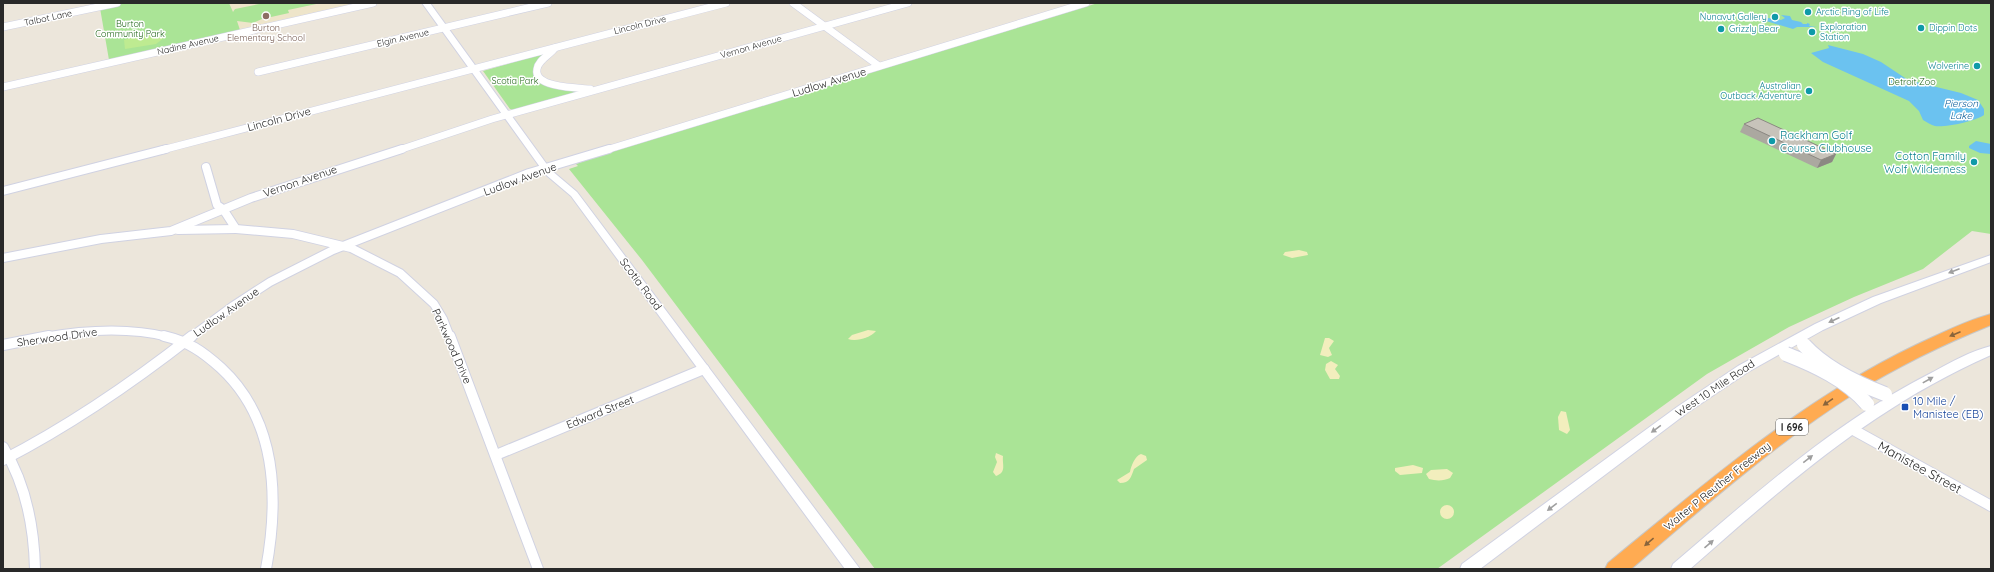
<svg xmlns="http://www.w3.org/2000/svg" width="1994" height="572" viewBox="0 0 1994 572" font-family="Quicksand,sans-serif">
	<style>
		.education { fill: #eee5ca }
		.green { fill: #aae496 }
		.sand { fill: #f2eebd }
		.pitch { fill: #beeb91 }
		.water { fill: #6bc2f0 }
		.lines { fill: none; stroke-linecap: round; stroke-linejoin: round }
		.minor-far2-casing { stroke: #d0d2e2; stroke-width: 8 }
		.minor-far1-casing { stroke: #d0d2e2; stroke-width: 10 }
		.minor-casing { stroke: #d0d2e2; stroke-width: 12 }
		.tertiary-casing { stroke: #d0d2e2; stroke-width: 2 }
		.secondary-casing { stroke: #d0d2e2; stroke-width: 2 }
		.motorway-casing { stroke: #c7c7c7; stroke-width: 2 }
		.minor-far2 { stroke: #fff; stroke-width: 7 }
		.minor-far1 { stroke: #fff; stroke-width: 8 }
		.minor { stroke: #fff; stroke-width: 10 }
		.tertiary { fill: #fff; fill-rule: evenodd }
		.secondary { fill: #fff; fill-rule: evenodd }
		.motorway { fill: #ffab52; fill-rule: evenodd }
		.secondary-bridge-casing { stroke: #d0d2e2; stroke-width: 16; stroke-linecap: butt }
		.secondary-bridge { stroke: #fff; stroke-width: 14 }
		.wall { fill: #aba8a0 }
		.shaded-wall { fill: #8b8882 }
		.building { fill: #c7c3ba; stroke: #8b8882 }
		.oneway { fill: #9f9f9f }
		.oneway2 { fill: #89643b }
		.culture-dot { fill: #0f9aa8; stroke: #fff; stroke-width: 1.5 }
		.education-dot { fill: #8d6e63; stroke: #fff; stroke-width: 1.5 }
		.transit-dot { fill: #1a4fb4; stroke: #fff; stroke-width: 1.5 }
		.labels { text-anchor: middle; stroke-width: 3; stroke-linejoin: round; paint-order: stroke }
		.far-culture-label { font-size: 9px; fill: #0d838f; stroke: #fff; text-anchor: start }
		.far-street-label { font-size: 9px; fill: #292929; stroke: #fff }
		.far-park-label { font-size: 9px; fill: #226719; stroke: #fff }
		.far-education-label { font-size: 9px; fill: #785e54; stroke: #fff }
		.far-water-label { font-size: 10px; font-style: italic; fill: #0b5e9b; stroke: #fff }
		.shield { fill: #fff; stroke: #696969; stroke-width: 1 }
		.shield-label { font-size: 10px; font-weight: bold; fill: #292929 }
		.street-label { font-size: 11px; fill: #292929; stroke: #fff }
		.culture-label { font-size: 11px; fill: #0d838f; stroke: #fff; text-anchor: start }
		.transit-label { font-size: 11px; fill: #164399; stroke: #fff; text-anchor: start }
		.near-street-label { font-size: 13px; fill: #292929; stroke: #fff }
	</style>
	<rect width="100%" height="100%" fill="#ece6db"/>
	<!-- education -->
	<polygon class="education" points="229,3 356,3 239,29"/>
	<!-- green -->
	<g class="green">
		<polygon points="124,3 229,3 233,12 235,9 264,3 321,3 288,10 289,13 262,19 253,23 237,21 240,30 109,60 100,8"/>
		<polygon points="1098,3 1991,3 1991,234 1972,231 1923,269 1854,297 1789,327 1707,374 1437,569 875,569 642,260 569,169 578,166 576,164 595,157"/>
		<polygon points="545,53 535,75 580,91 513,110 510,109 483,71"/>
	</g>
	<!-- sand -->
	<g class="sand">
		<polygon points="1299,250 1307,252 1308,255 1292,258 1283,255 1285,252"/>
		<path d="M 868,330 L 876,331 C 870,338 856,342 848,339 L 852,335 Z"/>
		<polygon points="1325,338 1329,338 1334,341 1329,348 1332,355 1328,357 1320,355"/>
		<polygon points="1331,361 1338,365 1335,369 1340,376 1339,379 1330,379 1325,370 1326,364"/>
		<polygon points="1561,411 1566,412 1570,430 1567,434 1559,430 1558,417"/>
		<path d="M 996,453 L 1003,456 C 1002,465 1007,472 996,476 L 993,472 L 997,462 L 995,457 Z"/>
		<path d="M 1141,454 L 1146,456 L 1147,460 L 1134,469 C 1131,477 1130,483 1120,483 L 1117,480 L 1130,472 C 1131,466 1135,456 1141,454 Z"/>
		<polygon points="1413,465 1423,468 1422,473 1400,475 1395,471 1395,468"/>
		<path d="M 1447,469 L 1453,473 L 1450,478 C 1444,481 1436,481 1429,479 L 1426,474 L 1431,470 Z"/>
		<circle cx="1447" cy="512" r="7"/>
	</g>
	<!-- pitch -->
	<polygon class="pitch" points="150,32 161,32 165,35 164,38 156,44 125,49 124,40"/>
	<!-- water -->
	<g class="water">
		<polygon points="1781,15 1790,16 1792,20 1801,22 1803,24 1807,24 1807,23 1810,24 1809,26 1817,27 1797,27 1793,29 1766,21 1768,18 1781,20 1785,18"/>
		<path d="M 1828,45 L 1863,54 L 1881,62 L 1908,80 L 1961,93 L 1978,100 L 1984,109 L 1984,115 C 1976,121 1944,128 1935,126 C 1931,125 1927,122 1923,120 L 1919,111 L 1909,101 L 1823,62 L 1811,53 L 1829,48 Z"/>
		<polygon points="1976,141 1991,144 1991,154 1980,153 1969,148 1969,146"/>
	</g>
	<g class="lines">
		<defs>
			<g id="minor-far2">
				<polyline points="793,3 879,66"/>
				<polyline points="3,27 117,3"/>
				<path d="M 555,48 C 550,55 538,60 537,69 C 533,88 579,88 590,89"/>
				<polyline points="258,72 548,3"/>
				<polyline points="3,87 373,3"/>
				<polyline points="162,150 726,3"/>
				<polyline points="399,150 492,119 908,3"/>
				<polyline points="606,150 1086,3"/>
			</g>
			<g id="minor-far1">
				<polyline points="206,167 217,205 223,209 236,229 293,234 351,248 400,273 434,304 443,319 450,337"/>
				<polyline points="3,191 166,149"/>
				<polyline points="178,230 236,229"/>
				<polyline points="3,258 101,239 171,231 251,198 402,149"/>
				<path d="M 44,337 C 84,330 128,327 168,337"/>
				<polyline points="191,337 233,306 270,282 333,250 529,173 609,149"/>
			</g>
			<g id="minor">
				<path d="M 164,336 C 189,342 202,351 221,368 C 277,420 279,499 266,569"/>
				<polyline points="450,336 538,569"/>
				<polyline points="3,345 49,336"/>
				<polyline points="1850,428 1991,506"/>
				<path d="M 3,447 C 26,484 34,526 35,569"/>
				<polyline points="496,455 704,369"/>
				<path d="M 3,460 C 71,425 132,383 192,336"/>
			</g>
			<polygon id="tertiary" points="422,3 430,3 551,170 577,192 860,569 845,569 571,196 545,174"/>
			<g id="secondary">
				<polygon points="1991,255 1991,262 1881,303 1823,330 1748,372 1687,413 1480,569 1460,569 1462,564 1677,407 1738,366 1815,324 1873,297"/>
				<path d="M 1991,346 L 1991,355 C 1871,408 1787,484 1690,569 L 1671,569 L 1673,564 C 1755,494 1836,421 1933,372 C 1951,362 1971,351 1991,346 Z"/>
			</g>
			<path id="motorway" d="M 1991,314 L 1991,325 C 1944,344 1898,366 1855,393 C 1775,444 1703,507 1631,569 L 1605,569 L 1608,563 C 1706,483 1801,400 1916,345 C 1940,334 1965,321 1991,314 Z"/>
		</defs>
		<!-- minor-far2 casing -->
		<use href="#minor-far2" class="minor-far2-casing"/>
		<!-- minor-far1 casing -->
		<use href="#minor-far1" class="minor-far1-casing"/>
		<!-- minor casing -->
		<use href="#minor" class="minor-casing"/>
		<!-- tertiary casing -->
		<use href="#tertiary" class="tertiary-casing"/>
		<!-- secondary casing -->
		<use href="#secondary" class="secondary-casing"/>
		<!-- motorway casing -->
		<use href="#motorway" class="motorway-casing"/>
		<!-- minor-far2 -->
		<use href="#minor-far2" class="minor-far2"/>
		<!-- minor-far1 -->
		<use href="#minor-far1" class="minor-far1"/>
		<!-- minor -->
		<use href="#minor" class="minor"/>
		<!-- tertiary -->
		<use href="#tertiary" class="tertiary"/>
		<!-- secondary -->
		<use href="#secondary" class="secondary"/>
		<!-- motorway -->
		<use href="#motorway" class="motorway"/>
		<defs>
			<g id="secondary-bridge">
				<path d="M 1804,345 C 1825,368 1856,383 1885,394"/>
				<path d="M 1786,354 C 1814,365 1847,380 1867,404"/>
			</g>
		</defs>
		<!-- secondary-bridge casing -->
		<use href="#secondary-bridge" class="secondary-bridge-casing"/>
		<!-- secondary-bridge -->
		<use href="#secondary-bridge" class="secondary-bridge"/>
	</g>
	<!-- wall -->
	<polygon class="wall" points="1744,124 1836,154 1832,162 1817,168 1740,132"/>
	<!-- shaded-wall -->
	<polygon class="shaded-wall" points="1836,154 1832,162 1817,168 1821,160"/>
	<!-- building -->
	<polygon class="building" points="1758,118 1836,154 1821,160 1744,124"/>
	<!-- one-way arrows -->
	<defs><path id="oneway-solid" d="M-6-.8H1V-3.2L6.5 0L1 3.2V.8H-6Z"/></defs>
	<g class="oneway">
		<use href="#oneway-solid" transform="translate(1954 271) rotate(159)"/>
		<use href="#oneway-solid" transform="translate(1834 320) rotate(155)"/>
		<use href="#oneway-solid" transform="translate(1928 380) rotate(-29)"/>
		<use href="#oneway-solid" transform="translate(1656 429) rotate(144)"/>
		<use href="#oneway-solid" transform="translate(1808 459) rotate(-38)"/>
		<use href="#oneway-solid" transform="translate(1552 507) rotate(143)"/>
		<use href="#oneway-solid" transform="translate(1709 544) rotate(-41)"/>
	</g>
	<g class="oneway2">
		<use href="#oneway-solid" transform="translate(1955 334) rotate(157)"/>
		<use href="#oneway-solid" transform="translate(1828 402) rotate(146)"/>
		<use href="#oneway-solid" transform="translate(1649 542) rotate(140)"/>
	</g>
	<!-- markers -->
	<g class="culture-dot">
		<circle cx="1808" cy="12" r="4"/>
		<circle cx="1775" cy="17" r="4"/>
		<circle cx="1921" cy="28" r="4"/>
		<circle cx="1721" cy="29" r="4"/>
		<circle cx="1812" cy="32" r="4"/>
		<circle cx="1977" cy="66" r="4"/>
		<circle cx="1809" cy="91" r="4"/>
		<circle cx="1772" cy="141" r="4"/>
		<circle cx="1974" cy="162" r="4"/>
	</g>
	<circle class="education-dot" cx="266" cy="16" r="4"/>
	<rect class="transit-dot" x="1901" y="403" width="8" height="8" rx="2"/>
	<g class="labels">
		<!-- far-culture labels -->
		<g class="far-culture-label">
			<text x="1816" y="15">Arctic Ring of Life</text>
			<text x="1767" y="20" text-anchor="end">Nunavut Gallery</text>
			<text x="1820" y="30">Exploration<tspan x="1820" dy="10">Station</tspan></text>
			<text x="1929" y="31">Dippin Dots</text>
			<text x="1729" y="32">Grizzly Bear</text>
			<text x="1969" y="69" text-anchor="end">Wolverine</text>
			<text x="1801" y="89" text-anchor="end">Australian<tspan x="1801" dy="10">Outback Adventure</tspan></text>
		</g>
		<!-- far-street labels -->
		<g class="far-street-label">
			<text transform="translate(48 18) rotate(-12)" y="3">Talbot Lane</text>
			<text transform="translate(640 25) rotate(-14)" y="3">Lincoln Drive</text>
			<text transform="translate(403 38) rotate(-13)" y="3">Elgin Avenue</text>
			<text transform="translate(188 45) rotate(-13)" y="3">Nadine Avenue</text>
			<text transform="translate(751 47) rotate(-16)" y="3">Vernon Avenue</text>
		</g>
		<!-- far-park labels -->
		<g class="far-park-label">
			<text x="130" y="27">Burton<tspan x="130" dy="10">Community Park</tspan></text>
			<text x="515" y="84">Scotia Park</text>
			<text x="1912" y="85">Detroit Zoo</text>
		</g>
		<!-- far-education labels -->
		<g class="far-education-label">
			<text x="266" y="31">Burton<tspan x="266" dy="10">Elementary School</tspan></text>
		</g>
		<!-- far-water labels -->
		<g class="far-water-label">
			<text x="1961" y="107">Pierson<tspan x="1961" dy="12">Lake</tspan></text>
		</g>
		<!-- shield labels -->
		<rect class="shield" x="1776" y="419" width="32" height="16" rx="3"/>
		<g class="shield-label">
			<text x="1792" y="431">I 696</text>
		</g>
		<!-- street labels -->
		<g class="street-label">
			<text transform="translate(829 82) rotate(-17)" y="4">Ludlow Avenue</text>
			<text transform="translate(279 119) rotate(-15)" y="4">Lincoln Drive</text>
			<text transform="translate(520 179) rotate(-20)" y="4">Ludlow Avenue</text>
			<text transform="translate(300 181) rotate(-19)" y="4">Vernon Avenue</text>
			<text transform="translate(641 284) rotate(53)" y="4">Scotia Road</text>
			<text transform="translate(226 312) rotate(-35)" y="4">Ludlow Avenue</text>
			<text transform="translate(57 337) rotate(-8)" y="4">Sherwood Drive</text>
			<text transform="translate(452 346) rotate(66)" y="4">Parkwood Drive</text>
			<text transform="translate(1715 388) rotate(-34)" y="4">West 10 Mile Road</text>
			<text transform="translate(600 412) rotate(-22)" y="4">Edward Street</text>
			<text transform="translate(1717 486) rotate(-39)" y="4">Walter P Reuther Freeway</text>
		</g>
		<!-- culture labels -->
		<g class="culture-label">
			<text x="1780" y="139">Rackham Golf<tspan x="1780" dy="13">Course Clubhouse</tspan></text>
			<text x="1966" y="160" text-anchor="end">Cotton Family<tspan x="1966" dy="13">Wolf Wilderness</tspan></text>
		</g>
		<!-- transit labels -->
		<g class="transit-label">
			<text x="1913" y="405">10 Mile /<tspan x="1913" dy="13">Manistee (EB)</tspan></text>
		</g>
		<!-- near-street labels -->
		<g class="near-street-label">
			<text transform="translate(1920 467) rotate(29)" y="5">Manistee Street</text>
		</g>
	</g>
	<!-- border -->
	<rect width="1994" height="572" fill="none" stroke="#292929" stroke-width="8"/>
</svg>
